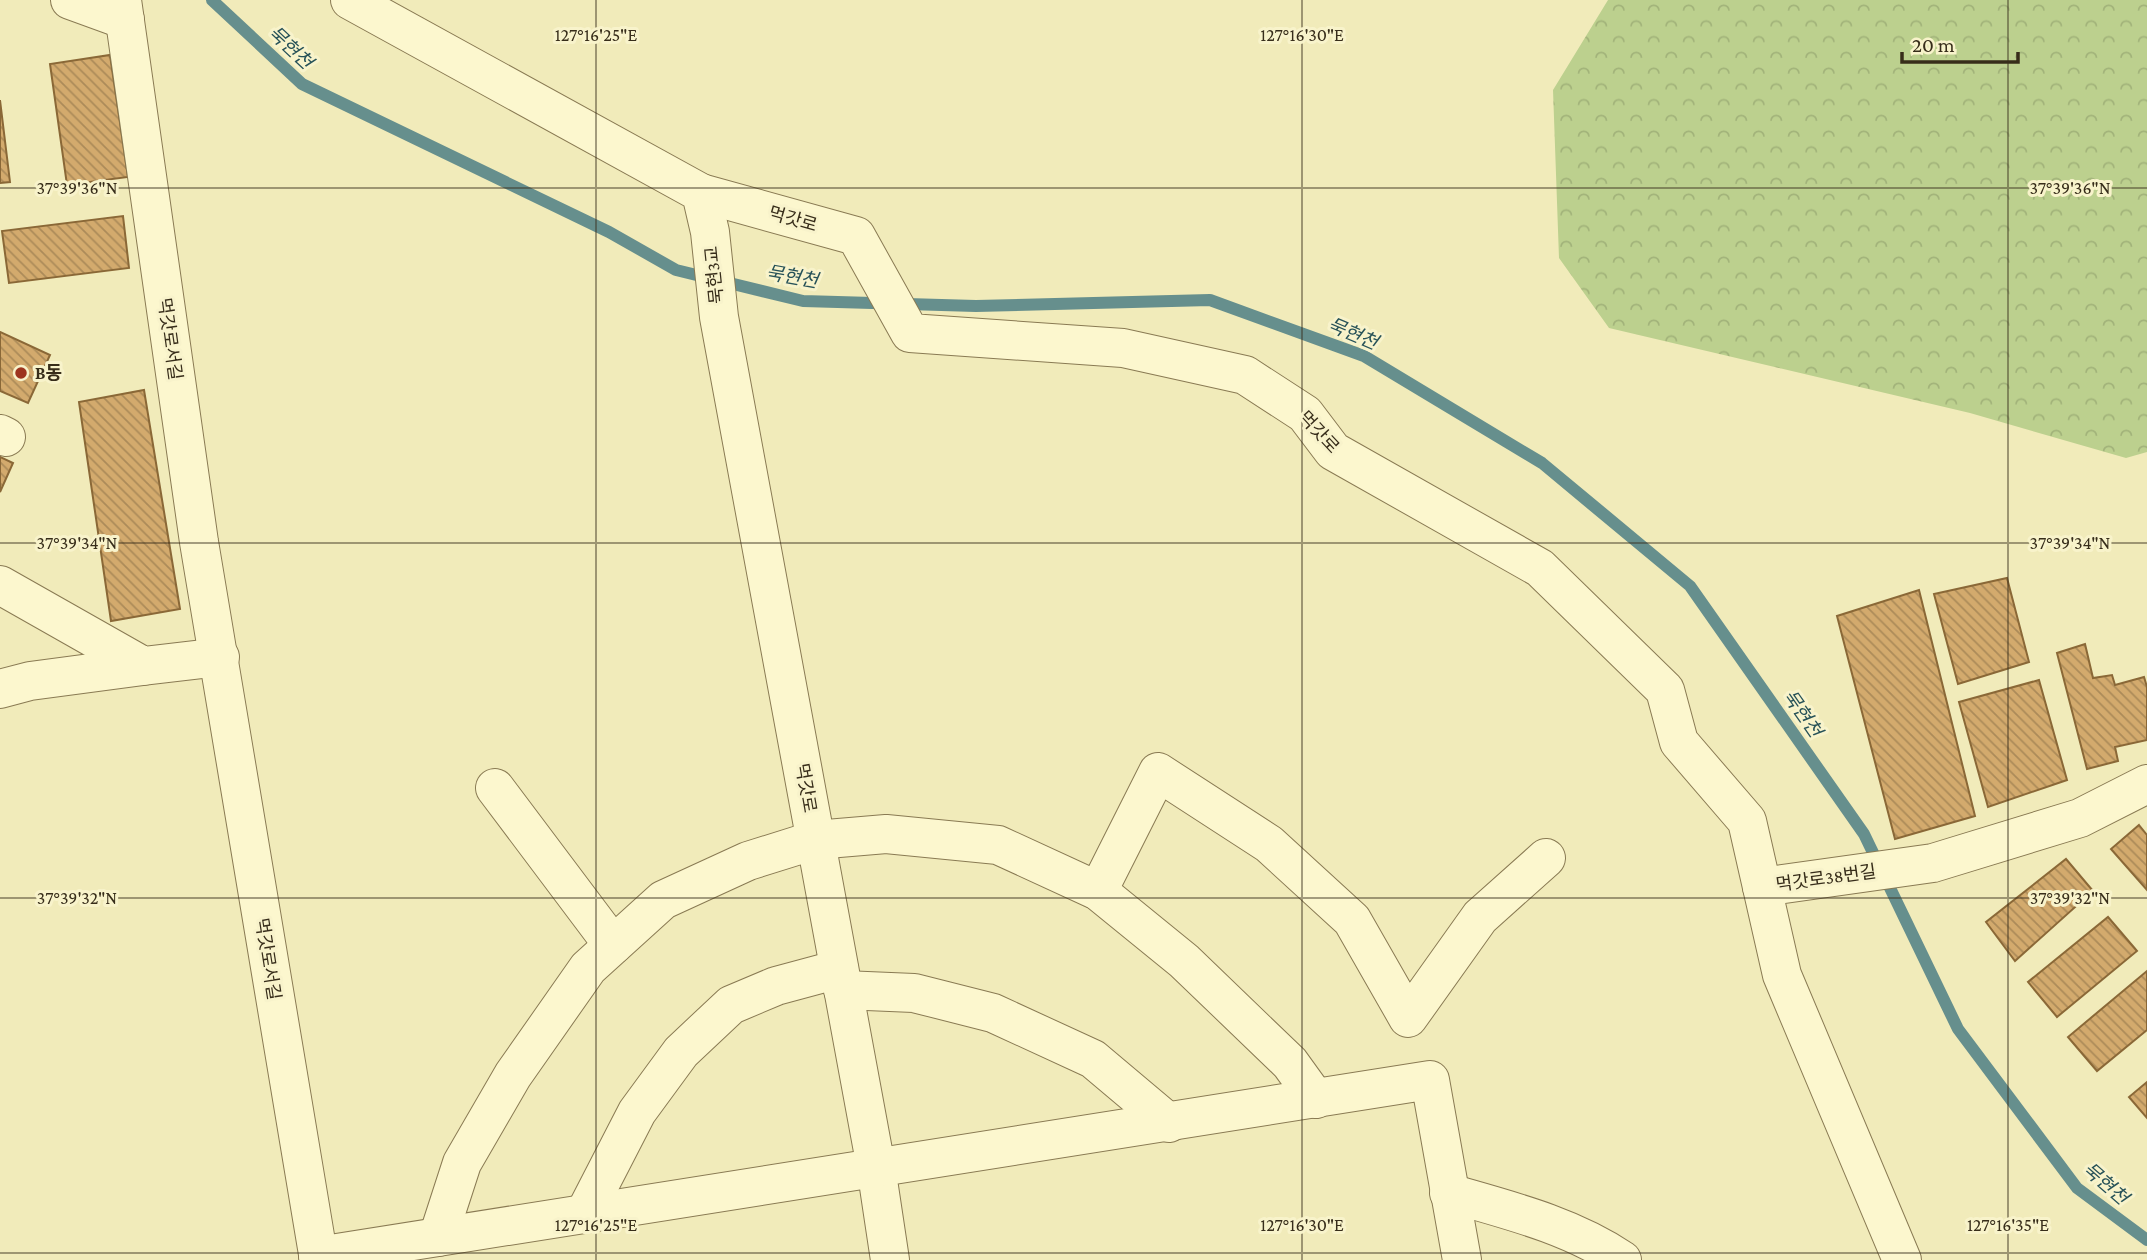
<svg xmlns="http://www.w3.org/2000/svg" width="2147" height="1260" viewBox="0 0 2147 1260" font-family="'Crimson Pro','Noto Sans KR',serif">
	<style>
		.forest { fill: url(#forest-crowns) }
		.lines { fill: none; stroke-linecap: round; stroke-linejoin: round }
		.stream { stroke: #668f8d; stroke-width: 12 }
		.building { fill: url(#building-back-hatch); stroke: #8a6837; stroke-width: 2 }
		.minor-casing { stroke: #897a53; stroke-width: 40 }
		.minor { stroke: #fcf7ce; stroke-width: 38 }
		.ticks { fill: none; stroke: #372d1a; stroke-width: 2; stroke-opacity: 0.45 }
		.poi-dot { fill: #9d351f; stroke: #f8f3cb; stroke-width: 2.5 }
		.labels { text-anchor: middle; stroke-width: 6; stroke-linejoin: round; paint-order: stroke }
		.street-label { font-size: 18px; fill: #372d1a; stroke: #f8f3cb }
		.poi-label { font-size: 18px; font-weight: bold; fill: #372d1a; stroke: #f8f3cb; text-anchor: start }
		.water-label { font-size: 19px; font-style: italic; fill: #275258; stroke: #f8f3cb }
		.ticks-label { font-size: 18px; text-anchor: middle; fill: #372d1a; stroke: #f8f3cb; stroke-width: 6; stroke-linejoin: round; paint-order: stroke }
	</style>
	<defs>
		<pattern id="forest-crowns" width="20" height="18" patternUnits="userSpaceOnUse" patternTransform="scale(1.75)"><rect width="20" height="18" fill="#bcd08e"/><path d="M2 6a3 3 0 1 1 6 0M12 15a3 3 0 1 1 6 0" fill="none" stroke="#a2b37a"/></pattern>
		<pattern id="building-back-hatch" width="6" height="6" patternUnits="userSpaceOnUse" patternTransform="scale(1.75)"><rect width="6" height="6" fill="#d3aa6d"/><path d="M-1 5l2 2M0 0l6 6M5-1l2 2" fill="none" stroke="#ac8b59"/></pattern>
	</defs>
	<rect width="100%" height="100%" fill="#f1ebba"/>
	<!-- forest -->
	<polygon class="forest" points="1608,0 2147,0 2147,452 2126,458 1970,413 1609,328 1559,258 1553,90"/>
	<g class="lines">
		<!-- stream -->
		<polyline class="stream" points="212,0 302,84 609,232 676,270 803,301 976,306 1210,300 1364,356 1542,463 1690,586 1864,834 1958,1029 2077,1188 2147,1240"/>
	</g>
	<!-- building -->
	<g class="building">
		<polygon points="110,55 128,177 67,185 50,64"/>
		<polygon points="0,100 10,182 0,183"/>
		<polygon points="123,216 129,268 9,283 2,231"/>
		<polygon points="0,332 50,355 28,403 0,391"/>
		<polygon points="144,390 180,609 111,621 79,402"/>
		<polygon points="0,457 13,463 0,492"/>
		<polygon points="2007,578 2029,662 1958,684 1934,594"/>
		<polygon points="1919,590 1975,816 1895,839 1837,616"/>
		<polygon points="2085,644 2093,678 2112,675 2115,685 2144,677 2147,687 2147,740 2115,747 2118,761 2087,769 2057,653"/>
		<polygon points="2039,680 2067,780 1988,807 1959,702"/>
		<polygon points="2139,825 2147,835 2147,890 2111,849"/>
		<polygon points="2066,859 2093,891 2015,961 1986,922"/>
		<polygon points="2108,917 2137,951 2057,1017 2028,982"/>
		<polygon points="2147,971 2147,1030 2097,1071 2068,1037"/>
		<polygon points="2147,1082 2147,1118 2129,1097"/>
	</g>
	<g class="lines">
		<defs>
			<g id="minor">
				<polyline points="70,0 125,20"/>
				<polyline points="122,0 199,542 319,1260"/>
				<polyline points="350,0 701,193 710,232 719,317 876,1167 890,1260"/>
				<polyline points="701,193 856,236 910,333 1123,348 1245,375 1305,414 1333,451 1540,568 1665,690 1679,742 1747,821 1762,887"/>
				<polyline points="0,434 6,437"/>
				<polyline points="0,585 143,666 220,657"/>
				<polyline points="0,689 30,681 143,666"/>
				<polyline points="495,788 613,945"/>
				<polyline points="1098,891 1158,772 1269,844 1352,920 1408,1018 1480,917 1546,858"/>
				<polyline points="843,990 914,993 993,1013 1093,1059 1169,1123"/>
				<path d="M 1449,1193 C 1508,1210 1570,1225 1622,1260"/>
				<polyline points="585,1213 637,1112 681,1052 731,1005 776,986 839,969"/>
				<polyline points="438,1237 462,1163 513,1075 588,968 663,900 748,861 815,840 886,834 998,845 1098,891 1184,961 1290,1063 1316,1099"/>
				<polyline points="318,1256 1430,1080 1462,1260"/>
				<polyline points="1902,1260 1782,975 1762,887 1933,863 2080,818 2147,784"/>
			</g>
		</defs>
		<!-- minor casing -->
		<use href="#minor" class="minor-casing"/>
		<!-- minor -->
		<use href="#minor" class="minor"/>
	</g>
	<!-- ticks -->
	<path class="ticks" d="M 596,0 L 596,1260M 1302,0 L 1302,1260M 2008,0 L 2008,1260M 0,188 L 2147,188M 0,543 L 2147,543M 0,898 L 2147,898M 0,1253 L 2147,1253"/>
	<!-- markers -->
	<circle class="poi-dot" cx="21" cy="373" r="7"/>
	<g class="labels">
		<!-- street labels -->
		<g class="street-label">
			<text transform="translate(793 219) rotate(16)" y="6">먹갓로</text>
			<text transform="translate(714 275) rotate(-96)" y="6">묵현3교</text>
			<text transform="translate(170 339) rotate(82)" y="6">먹갓로서길</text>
			<text transform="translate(1319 432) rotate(47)" y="6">먹갓로</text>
			<text transform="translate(806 788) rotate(80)" y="6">먹갓로</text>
			<text transform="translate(1826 878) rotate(-8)" y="6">먹갓로38번길</text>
			<text transform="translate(268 959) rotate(81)" y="6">먹갓로서길</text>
		</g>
		<!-- poi labels -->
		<g class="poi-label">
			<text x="35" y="379">B동</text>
		</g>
		<!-- water labels -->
		<g class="water-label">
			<text transform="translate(291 47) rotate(43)" y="7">묵현천</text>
			<text transform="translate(792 276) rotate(10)" y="7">묵현천</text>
			<text transform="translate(1353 333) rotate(23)" y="7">묵현천</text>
			<text transform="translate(1803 713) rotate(55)" y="7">묵현천</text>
			<text transform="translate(2106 1183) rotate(41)" y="7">묵현천</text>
		</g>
	</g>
	<g class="ticks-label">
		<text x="596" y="41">127°16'25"E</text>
		<text x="1302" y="41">127°16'30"E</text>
		<text x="77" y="194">37°39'36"N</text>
		<text x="2070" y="194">37°39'36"N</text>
		<text x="77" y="549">37°39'34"N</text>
		<text x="2070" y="549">37°39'34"N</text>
		<text x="77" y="904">37°39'32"N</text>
		<text x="2070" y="904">37°39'32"N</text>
		<text x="596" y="1231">127°16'25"E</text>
		<text x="1302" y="1231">127°16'30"E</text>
		<text x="2008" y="1231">127°16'35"E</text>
	</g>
	<!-- scale -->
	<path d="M1902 52v10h116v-10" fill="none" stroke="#372d1a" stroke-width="3.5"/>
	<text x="1912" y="52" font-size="21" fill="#372d1a" stroke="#f8f3cb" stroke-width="5" paint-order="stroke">20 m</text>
</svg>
